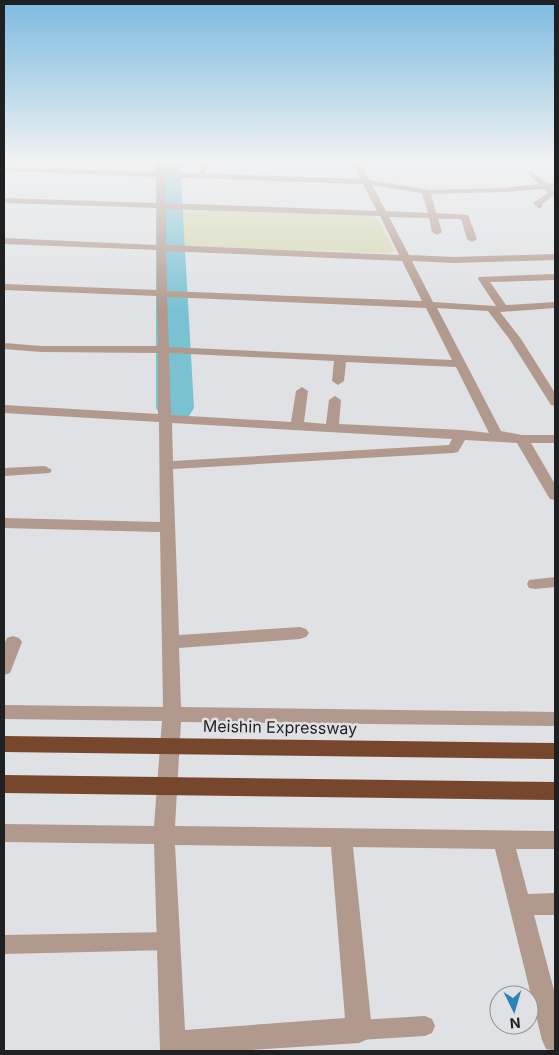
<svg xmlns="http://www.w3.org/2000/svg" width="559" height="1055" viewBox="0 0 559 1055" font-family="Inter,sans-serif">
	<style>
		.green { fill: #d5d8b1 }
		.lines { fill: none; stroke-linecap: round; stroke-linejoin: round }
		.river { fill: #7ac2d2; fill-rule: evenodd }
		.lane { fill: #b2998d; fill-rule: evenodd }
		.street { fill: #b2998d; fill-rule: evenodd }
		.highway { fill: #77472d; fill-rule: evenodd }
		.labels { text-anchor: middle; stroke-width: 5; stroke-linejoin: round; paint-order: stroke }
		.near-street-label { font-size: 16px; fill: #1f2021; stroke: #dfe1e4 }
	</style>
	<rect width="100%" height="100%" fill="#dfe1e4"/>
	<!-- green -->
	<polygon class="green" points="180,210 370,216 377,218 395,251 388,253 183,246 176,244 175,211"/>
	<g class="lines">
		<!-- river -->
		<polygon class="river" points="156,162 180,162 194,408 189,416 175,420 161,416 156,408"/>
		<!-- lane -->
		<g class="lane">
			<polygon points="203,163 209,163 202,177 198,177"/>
			<polygon points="169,932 176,934 179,941 176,948 169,950 4,954 4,935"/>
			<polygon points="425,1016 432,1019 435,1026 432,1033 425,1036 359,1040 352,1037 349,1030 352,1023 359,1020"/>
		</g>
		<!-- street -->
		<g class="street">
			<path d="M 157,162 L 165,162 L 165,172 L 361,179 L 352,162 L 360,162 L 369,180 L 430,190 L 505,188 L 539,184 L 527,173 L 531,171 L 547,183 L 555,183 L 555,187 L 552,188 L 555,191 L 555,195 L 542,204 L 543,206 L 539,209 L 533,203 L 548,193 L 543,189 L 505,192 L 431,194 L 436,213 L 468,215 L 477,239 L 472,242 L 467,239 L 461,219 L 438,219 L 442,232 L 437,235 L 432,232 L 429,218 L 389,217 L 409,255 L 454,257 L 555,254 L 555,260 L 454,263 L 412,261 L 433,302 L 496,306 L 478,279 L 479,277 L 555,274 L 555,280 L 490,282 L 506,305 L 555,302 L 555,308 L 500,312 L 521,339 L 555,393 L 555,406 L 551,405 L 510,340 L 488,311 L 437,308 L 501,431 L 522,435 L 555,435 L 555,443 L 531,443 L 555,484 L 555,500 L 550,499 L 548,496 L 517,443 L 465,440 L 458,452 L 453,453 L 173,469 L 179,635 L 300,627 L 306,629 L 309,633 L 306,637 L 300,639 L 179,648 L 181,707 L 555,712 L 555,726 L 181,722 L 175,826 L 555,831 L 555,849 L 516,849 L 528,894 L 555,893 L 555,915 L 534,915 L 555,994 L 555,1051 L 546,1049 L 542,1040 L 495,849 L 353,847 L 372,1030 L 368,1039 L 359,1043 L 236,1051 L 160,1051 L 154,844 L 4,842 L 4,824 L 154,826 L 162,721 L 4,719 L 4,705 L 163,707 L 160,532 L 4,528 L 4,518 L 160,522 L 159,422 L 4,413 L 4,405 L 158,414 L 158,353 L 41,352 L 4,349 L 4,343 L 41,346 L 158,346 L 157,296 L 4,290 L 4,284 L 157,290 L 157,250 L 4,244 L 4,238 L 157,245 L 157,208 L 4,203 L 4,198 L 157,203 L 157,177 L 4,171 L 4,167 L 157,172 ZM 165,177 L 363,184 L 377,211 L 166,203 ZM 372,185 L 422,193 L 428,213 L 386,211 ZM 166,209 L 380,216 L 399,255 L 166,245 ZM 166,251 L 402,261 L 422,301 L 167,291 ZM 167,297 L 426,308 L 452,360 L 169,347 ZM 169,353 L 334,361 L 332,381 L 338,385 L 344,381 L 346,362 L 456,367 L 489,433 L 462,430 L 339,424 L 341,400 L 335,396 L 329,400 L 326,424 L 304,422 L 308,391 L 302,387 L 296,391 L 291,422 L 171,415 ZM 172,423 L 452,439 L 449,445 L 173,461 ZM 175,845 L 331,847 L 345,1018 L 185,1030 Z"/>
			<polygon points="45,466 52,470 50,473 4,476 4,468"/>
			<polygon points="555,577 555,587 535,589 529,588 527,584 529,580"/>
			<polygon points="13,636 19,638 22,642 10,673 4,675 4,644 7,638"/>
		</g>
		<!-- highway -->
		<g class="highway">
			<polygon points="4,736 555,743 555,759 4,752"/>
			<polygon points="4,775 555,782 555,800 4,793"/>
		</g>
	</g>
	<!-- sky -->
	<linearGradient id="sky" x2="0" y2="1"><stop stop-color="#7cbadf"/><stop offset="0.52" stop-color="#f1f2f3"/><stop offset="1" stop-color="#f1f2f3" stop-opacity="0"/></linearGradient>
	<rect width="559" height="310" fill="url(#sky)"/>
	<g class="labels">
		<!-- near-street labels -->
		<g class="near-street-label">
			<text transform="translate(280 727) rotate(1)" y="6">Meishin Expressway</text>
		</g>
	</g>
	<!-- border -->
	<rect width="559" height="1055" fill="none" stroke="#1f2021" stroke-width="10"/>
	<!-- north arrow -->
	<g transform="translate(514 1010) rotate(175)"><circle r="24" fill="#dfe1e4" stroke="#929496"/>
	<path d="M0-4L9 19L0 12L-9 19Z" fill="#2d83b3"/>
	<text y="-8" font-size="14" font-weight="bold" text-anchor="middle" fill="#1f2021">N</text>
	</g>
</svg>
